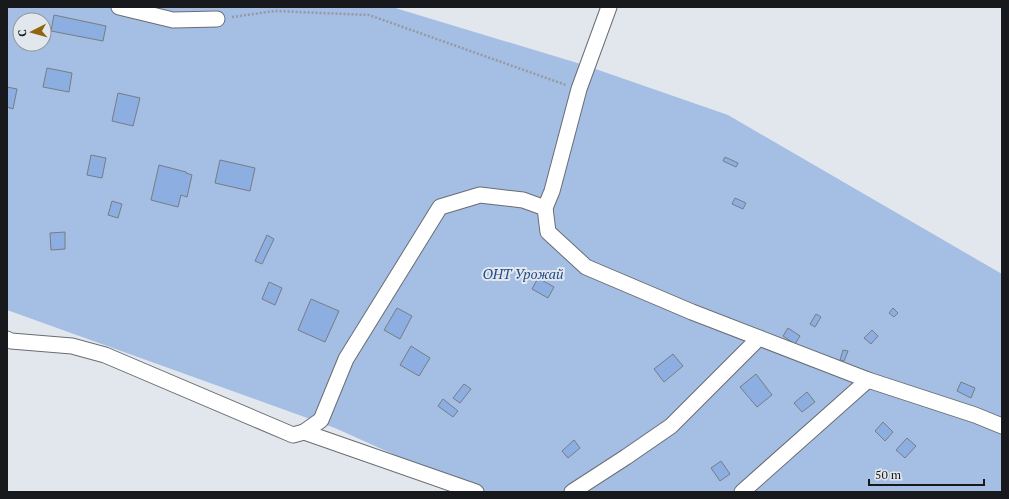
<svg xmlns="http://www.w3.org/2000/svg" width="1009" height="499" viewBox="0 0 1009 499" font-family="'PT Serif',serif">
	<style>
		.green { fill: #a5bee4; fill-rule: evenodd }
		.building { fill: #8daee0; stroke: #787c83 }
		.lines { fill: none; stroke-linecap: round; stroke-linejoin: round }
		.minor-casing { stroke: #696d73; stroke-width: 17 }
		.path { stroke: #96999f; stroke-width: 2.5; stroke-dasharray: 2 2; stroke-linecap: butt }
		.minor { stroke: #fff; stroke-width: 15 }
		.labels { text-anchor: middle; stroke-width: 4; stroke-linejoin: round; paint-order: stroke }
		.park-label { font-size: 14px; font-style: italic; fill: #214a87; stroke: #e2e7ee }
	</style>
	<rect width="100%" height="100%" fill="#e2e7ee"/>
	<!-- green -->
	<path class="green" d="M 7,7 L 392,7 L 584,65 L 728,115 L 1002,274 L 1002,492 L 477,492 L 335,428 L 7,310 ZM 20,20 L 44,20 L 44,44 L 20,44 Z"/>
	<!-- building -->
	<g class="building">
		<polygon points="54,15 106,26 103,41 51,31"/>
		<polygon points="47,68 72,73 69,92 43,87"/>
		<polygon points="7,87 17,89 13,109 7,107"/>
		<polygon points="118,93 140,98 133,126 112,121"/>
		<polygon points="91,155 106,158 102,178 87,175"/>
		<polygon points="725,157 738,163 736,167 723,161"/>
		<polygon points="220,160 255,168 250,191 215,183"/>
		<polygon points="159,165 186,172 186,173 192,175 187,197 181,195 178,207 151,200"/>
		<polygon points="735,198 746,203 743,209 732,204"/>
		<polygon points="112,201 122,204 118,218 108,215"/>
		<polygon points="65,232 65,249 51,250 50,233"/>
		<polygon points="267,235 274,239 262,264 255,261"/>
		<polygon points="538,278 554,287 548,298 532,289"/>
		<polygon points="269,282 282,288 275,305 262,299"/>
		<polygon points="311,299 339,311 325,342 298,330"/>
		<polygon points="397,308 412,316 400,339 384,330"/>
		<polygon points="893,308 898,313 894,317 889,313"/>
		<polygon points="816,314 821,317 815,327 810,324"/>
		<polygon points="788,328 800,336 795,344 783,336"/>
		<polygon points="872,330 878,336 871,344 864,338"/>
		<polygon points="411,346 430,358 419,376 400,365"/>
		<polygon points="843,350 848,351 844,361 840,360"/>
		<polygon points="673,354 683,366 664,382 654,369"/>
		<polygon points="756,374 772,395 757,407 740,387"/>
		<polygon points="961,382 975,388 971,398 957,391"/>
		<polygon points="464,384 471,389 460,403 453,398"/>
		<polygon points="807,392 815,402 802,412 794,403"/>
		<polygon points="443,399 458,411 453,417 438,406"/>
		<polygon points="883,422 893,432 885,441 875,431"/>
		<polygon points="907,438 916,446 905,458 896,450"/>
		<polygon points="574,440 580,448 568,458 562,451"/>
		<polygon points="721,461 730,474 720,481 711,468"/>
	</g>
	<g class="lines">
		<defs>
			<g id="minor">
				<polyline points="119,7 173,20 217,19"/>
				<polyline points="545,208 552,191 579,89 609,7"/>
				<polyline points="7,339 11,341 72,346 105,355 293,435 304,432 476,492"/>
				<polyline points="304,432 321,420 346,359 440,207 480,195 523,200 545,208 548,232 586,267 692,312 868,380 975,415 1002,426"/>
				<polyline points="572,492 626,457 671,426 759,338"/>
				<polyline points="742,492 868,380"/>
			</g>
		</defs>
		<!-- minor casing -->
		<use href="#minor" class="minor-casing"/>
		<!-- path -->
		<polyline class="path" points="232,17 275,11 369,15 566,85"/>
		<!-- minor -->
		<use href="#minor" class="minor"/>
	</g>
	<g class="labels">
		<!-- park labels -->
		<g class="park-label">
			<text x="523" y="279">ОНТ Урожай</text>
		</g>
	</g>
	<!-- border -->
	<rect width="1009" height="499" fill="none" stroke="#18191c" stroke-width="16"/>
	<!-- north arrow -->
	<g transform="translate(32 32) rotate(264)"><circle r="19" fill="#e2e7ee" stroke="#91959a"/>
	<path d="M0-3L7 15L0 10L-7 15Z" fill="#90650e"/>
	<text y="-6" font-size="11" font-weight="bold" text-anchor="middle" fill="#18191c">С</text>
	</g>
	<!-- scale -->
	<path d="M869 479v6h115v-6" fill="none" stroke="#18191c" stroke-width="2"/>
	<text x="875" y="479" font-size="12" fill="#18191c" stroke="#e2e7ee" stroke-width="3" paint-order="stroke">50 m</text>
</svg>
